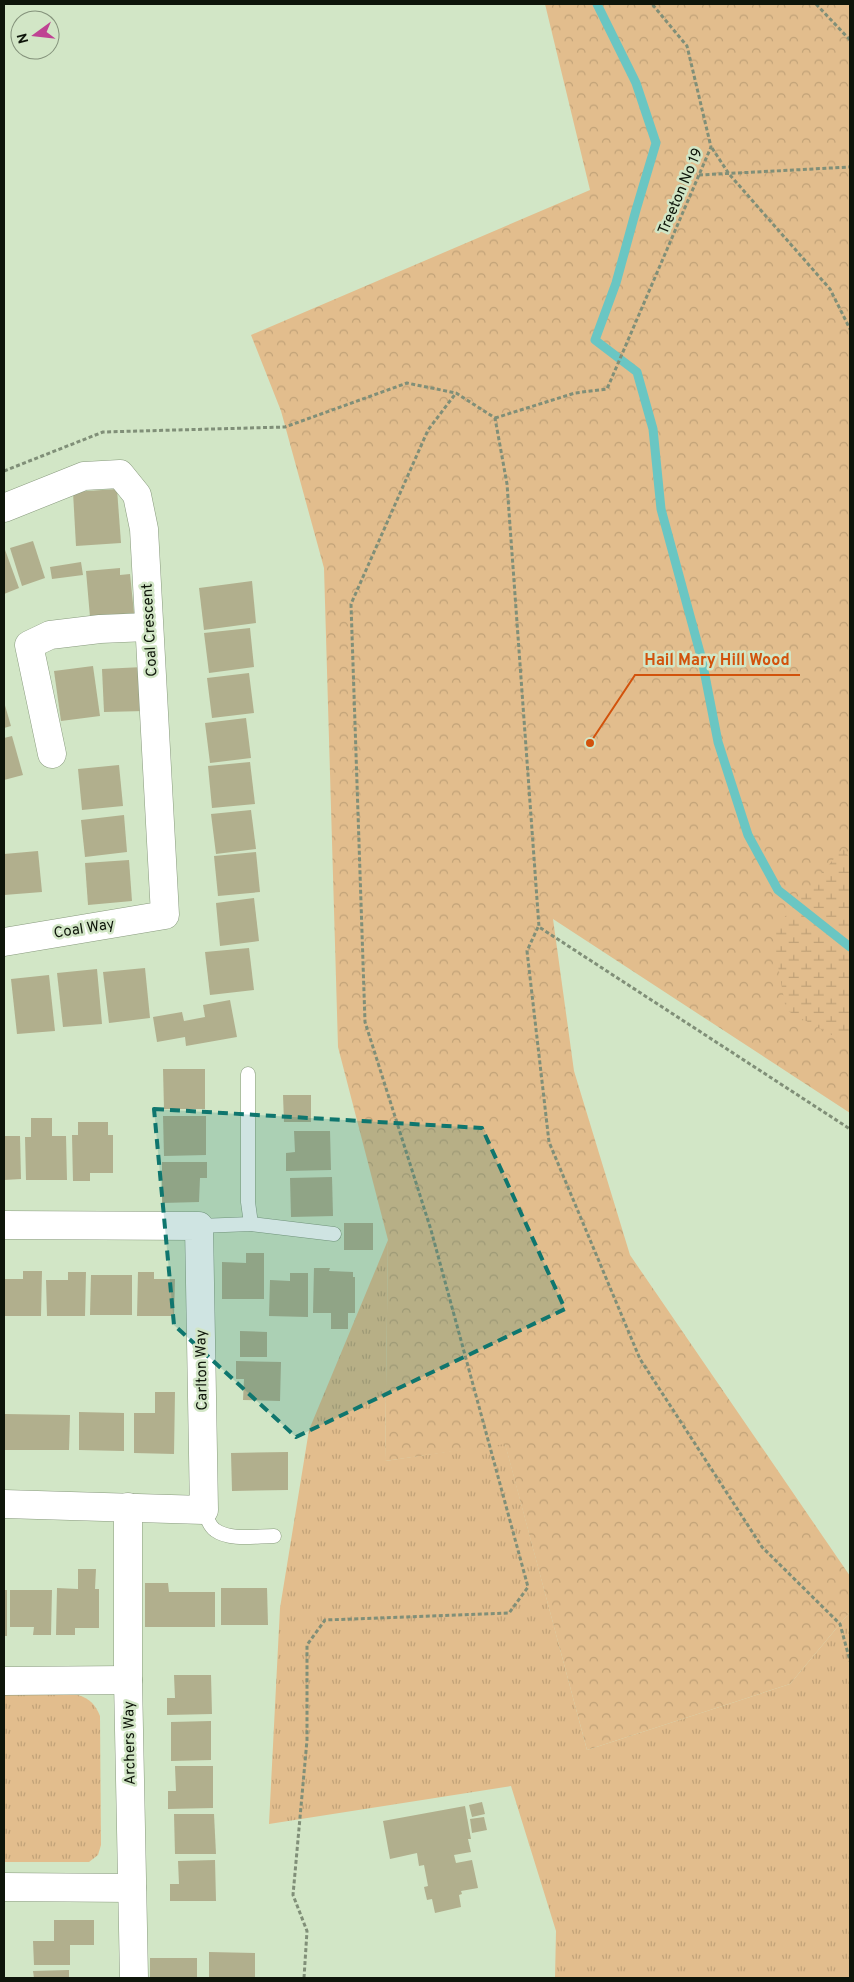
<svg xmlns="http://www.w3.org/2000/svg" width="854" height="1982" viewBox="0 0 854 1982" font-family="Overpass,sans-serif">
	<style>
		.grass { fill: url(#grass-tufts) }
		.forest { fill: url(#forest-crowns) }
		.wetland { fill: url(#wetland-marsh) }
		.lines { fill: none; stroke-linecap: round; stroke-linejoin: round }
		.stream { stroke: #6ac6c3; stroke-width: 9 }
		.building { fill: #b1af8d }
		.service-casing { stroke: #889a7d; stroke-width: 15 }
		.minor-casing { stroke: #889a7d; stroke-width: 29 }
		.path { stroke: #808f78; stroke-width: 3; stroke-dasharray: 4 2.5; stroke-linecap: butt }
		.service { stroke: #fff; stroke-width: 14 }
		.minor { stroke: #fff; stroke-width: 28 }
		.marked { fill: #0f766e; fill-opacity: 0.2; stroke: #0f766e; stroke-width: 4; stroke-dasharray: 10 6; stroke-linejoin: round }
		.labels { text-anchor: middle; stroke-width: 5; stroke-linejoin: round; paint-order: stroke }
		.street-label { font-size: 15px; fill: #0e150a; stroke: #d2e6c6 }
		.leader { fill: none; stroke: #d2520c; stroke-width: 2 }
		.callout-dot { fill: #d2520c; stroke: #d2e6c6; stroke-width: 2 }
		.callout-label { font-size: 16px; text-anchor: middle; font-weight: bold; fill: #d2520c; stroke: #d2e6c6; stroke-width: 5; stroke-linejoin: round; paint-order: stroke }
	</style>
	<defs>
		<pattern id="grass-tufts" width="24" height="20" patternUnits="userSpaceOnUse" patternTransform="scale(1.25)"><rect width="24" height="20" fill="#e2bd8d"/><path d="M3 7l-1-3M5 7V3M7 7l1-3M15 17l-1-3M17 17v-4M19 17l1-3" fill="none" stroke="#c1a278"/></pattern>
		<pattern id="forest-crowns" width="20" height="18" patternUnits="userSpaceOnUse" patternTransform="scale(1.25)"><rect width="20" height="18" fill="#e2bd8d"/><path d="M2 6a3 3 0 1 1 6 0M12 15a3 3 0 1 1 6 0" fill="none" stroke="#c1a278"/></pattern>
		<pattern id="wetland-marsh" width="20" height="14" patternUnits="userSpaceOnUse" patternTransform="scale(1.25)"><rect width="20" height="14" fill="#e2bd8d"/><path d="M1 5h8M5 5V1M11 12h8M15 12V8" fill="none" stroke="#c1a278"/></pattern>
	</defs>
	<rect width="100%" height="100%" fill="#d2e6c6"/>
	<!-- grass -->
	<g class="grass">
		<polygon points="388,1240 385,1461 505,1443 587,1750 790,1684 850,1612 850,1978 555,1978 556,1931 511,1786 269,1824 280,1608 309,1430"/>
		<path d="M 4,1695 L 78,1695 C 90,1699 95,1704 100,1716 L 101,1845 L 98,1855 L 89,1862 L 4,1862 Z"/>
	</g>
	<!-- forest -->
	<polygon class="forest" points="545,4 850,4 850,1113 553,919 574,1071 630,1255 850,1576 850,1612 790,1684 587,1750 505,1444 385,1461 388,1240 338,1047 324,568 281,411 251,335 590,190"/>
	<!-- wetland -->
	<polygon class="wetland" points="843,848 850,859 850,1045 786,1010 772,932"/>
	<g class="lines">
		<!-- stream -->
		<polyline class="stream" points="597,4 636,83 656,143 636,210 616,283 595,340 637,372 653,429 661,509 702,660 718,742 748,835 778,890 850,947"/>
	</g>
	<!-- building -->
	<g class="building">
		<polygon points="117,489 121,543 76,546 73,492"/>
		<polygon points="33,541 45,578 22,586 10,548"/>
		<polygon points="4,547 19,588 4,594"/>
		<polygon points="81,562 83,575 52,579 50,567"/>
		<polygon points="120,568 120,575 130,574 134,613 90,617 86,571"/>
		<polygon points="252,581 256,623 204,630 199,588"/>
		<polygon points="250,628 254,667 209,673 204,633"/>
		<polygon points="93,666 100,716 61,721 54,671"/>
		<polygon points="143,667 145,711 104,712 102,669"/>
		<polygon points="249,673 254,713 212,718 207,678"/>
		<polygon points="4,702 11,726 4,728"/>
		<polygon points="246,718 251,758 210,763 205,723"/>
		<polygon points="12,736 23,775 4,780 4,738"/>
		<polygon points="250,762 255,804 212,808 208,766"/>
		<polygon points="119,765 123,806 82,810 78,769"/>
		<polygon points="251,810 256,849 216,854 211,814"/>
		<polygon points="124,815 127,852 85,857 81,820"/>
		<polygon points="38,851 42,892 4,895 4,854"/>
		<polygon points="256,852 260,892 218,896 214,856"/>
		<polygon points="129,860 132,901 88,905 85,863"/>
		<polygon points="254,898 259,941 220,946 216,903"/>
		<polygon points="249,948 254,990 210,995 205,952"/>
		<polygon points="145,968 150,1018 109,1023 103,972"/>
		<polygon points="97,969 102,1024 63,1027 57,973"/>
		<polygon points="49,975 55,1031 17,1034 11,979"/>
		<polygon points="230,1000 237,1037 186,1046 185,1037 157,1042 153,1017 182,1012 184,1021 205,1017 203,1005"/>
		<polygon points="163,1069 205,1069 205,1109 164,1109"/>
		<polygon points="283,1095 311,1095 311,1122 284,1122"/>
		<polygon points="163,1116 206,1116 206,1155 164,1156"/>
		<polygon points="31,1118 52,1118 52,1136 66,1136 67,1180 26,1180 25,1137 31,1137"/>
		<polygon points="78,1122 108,1122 108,1135 113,1135 113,1173 90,1173 90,1181 73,1181 72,1135 78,1135"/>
		<polygon points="294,1131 330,1131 331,1170 286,1171 286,1153 295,1152"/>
		<polygon points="4,1136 20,1136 21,1179 4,1180"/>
		<polygon points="162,1162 207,1162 207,1178 200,1178 199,1202 162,1203"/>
		<polygon points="332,1177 333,1216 291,1217 290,1178"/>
		<rect x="344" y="1223" width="29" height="27"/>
		<polygon points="246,1253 264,1253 264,1299 222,1299 222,1262 246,1263"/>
		<polygon points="314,1268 330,1268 329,1271 353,1272 353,1277 355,1277 355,1313 348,1313 348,1329 331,1329 331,1313 313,1313"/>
		<polygon points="23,1271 42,1271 41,1316 4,1316 4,1279 23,1279"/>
		<polygon points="68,1272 86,1272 85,1316 47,1316 46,1280 68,1280"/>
		<polygon points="138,1272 154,1272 154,1279 175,1279 174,1316 137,1316"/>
		<polygon points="290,1273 308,1273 308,1317 269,1316 270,1280 290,1281"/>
		<polygon points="91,1275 132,1275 132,1315 90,1315"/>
		<polygon points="240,1331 267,1332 267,1357 240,1357"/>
		<polygon points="236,1361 281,1362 280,1401 243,1400 244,1379 236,1379"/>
		<polygon points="155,1392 175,1392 174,1454 134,1453 134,1413 155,1413"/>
		<polygon points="79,1412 124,1413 124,1451 79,1450"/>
		<polygon points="4,1414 70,1415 69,1450 4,1450"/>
		<polygon points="288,1452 288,1490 232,1491 231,1453"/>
		<polygon points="78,1569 96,1569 95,1589 99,1589 99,1628 75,1628 75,1635 56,1635 57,1588 78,1589"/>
		<polygon points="145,1583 168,1583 169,1592 215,1592 215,1627 145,1627"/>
		<polygon points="221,1588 267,1588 268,1625 221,1625"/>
		<rect x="4" y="1590" width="3" height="46"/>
		<polygon points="10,1590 52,1590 51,1635 33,1635 34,1627 10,1627"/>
		<polygon points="174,1675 211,1675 212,1714 167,1715 167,1698 175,1698"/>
		<polygon points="211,1721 211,1760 171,1761 171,1722"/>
		<polygon points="175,1766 213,1766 213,1808 168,1809 168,1791 176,1791"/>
		<polygon points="482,1802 485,1814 472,1817 469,1805"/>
		<polygon points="465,1806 471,1839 468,1839 471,1852 454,1855 456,1863 472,1860 478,1888 461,1891 462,1894 459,1895 461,1907 435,1913 432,1899 427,1900 424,1887 428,1886 424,1865 419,1866 417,1853 390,1859 383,1821"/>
		<polygon points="174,1814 214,1814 216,1854 175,1854"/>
		<polygon points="484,1817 487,1830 472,1833 470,1819"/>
		<polygon points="215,1860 216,1901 170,1901 170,1884 179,1884 178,1861"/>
		<polygon points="54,1920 94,1920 94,1945 70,1945 70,1965 34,1965 33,1941 54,1941"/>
		<polygon points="209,1952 255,1953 255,1978 209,1978"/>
		<rect x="150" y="1958" width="47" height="20"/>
		<polygon points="69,1970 69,1978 34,1978 33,1971"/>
	</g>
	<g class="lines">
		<defs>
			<g id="service">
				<polyline points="248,1074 248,1202 251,1224"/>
				<polyline points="199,1226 251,1224 334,1234"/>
				<path d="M 204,1510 C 206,1516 209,1526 215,1530 C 230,1541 256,1536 274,1536"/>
			</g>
			<g id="minor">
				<polyline points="4,508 84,476 120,474 137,495 144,529 165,915 4,942"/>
				<polyline points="52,754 29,645 50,635 100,629 148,627"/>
				<polyline points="4,1225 199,1226 204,1510 4,1504"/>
				<polyline points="128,1507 128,1680 134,1978"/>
				<polyline points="4,1681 128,1680"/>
				<polyline points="4,1887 132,1888"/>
			</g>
		</defs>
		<!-- service casing -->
		<use href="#service" class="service-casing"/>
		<!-- minor casing -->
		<use href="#minor" class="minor-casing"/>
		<!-- path -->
		<g class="path">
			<polyline points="816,4 850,40"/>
			<polyline points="712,148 729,174 830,289 850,329"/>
			<polyline points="699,175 850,167"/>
			<polyline points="495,418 575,393 607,389 711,147 687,46 652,4"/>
			<polyline points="4,471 103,432 285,427 407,383 456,393 495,418 507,484 539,927 850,1129"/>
			<polyline points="538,927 527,951 549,1142 640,1359 762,1547 840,1624 850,1661"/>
			<polyline points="304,1978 307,1931 293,1895 307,1740 307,1645 325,1620 509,1613 528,1587 431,1230 365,1022 351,604 428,430 456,393"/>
		</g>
		<!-- service -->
		<use href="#service" class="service"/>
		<!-- minor -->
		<use href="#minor" class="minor"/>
	</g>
	<!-- marked area -->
	<path class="marked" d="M 154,1109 L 482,1128 L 565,1309 L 296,1437 L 174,1325 Z"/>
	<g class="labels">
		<!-- street labels -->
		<g class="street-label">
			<text transform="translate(680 191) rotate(-67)" y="5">Treeton No 19</text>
			<text transform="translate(149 630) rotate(-93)" y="5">Coal Crescent</text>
			<text transform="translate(84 928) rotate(-9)" y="5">Coal Way</text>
			<text transform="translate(201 1370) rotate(-91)" y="5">Carlton Way</text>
			<text transform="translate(129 1743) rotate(-91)" y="5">Archers Way</text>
		</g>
	</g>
	<!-- callouts -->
	<path class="leader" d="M590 743L635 675H800"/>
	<circle class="callout-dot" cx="590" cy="743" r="5"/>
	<g class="callout-label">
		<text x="717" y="665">Hail Mary Hill Wood</text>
	</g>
	<!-- border -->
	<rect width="854" height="1982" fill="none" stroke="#0e150a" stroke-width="10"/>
	<!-- north arrow -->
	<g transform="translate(35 35) rotate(255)"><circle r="24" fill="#d2e6c6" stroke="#84927b"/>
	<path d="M0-4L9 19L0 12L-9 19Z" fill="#bf4393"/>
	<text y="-8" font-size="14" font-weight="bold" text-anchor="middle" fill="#0e150a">N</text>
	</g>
</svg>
